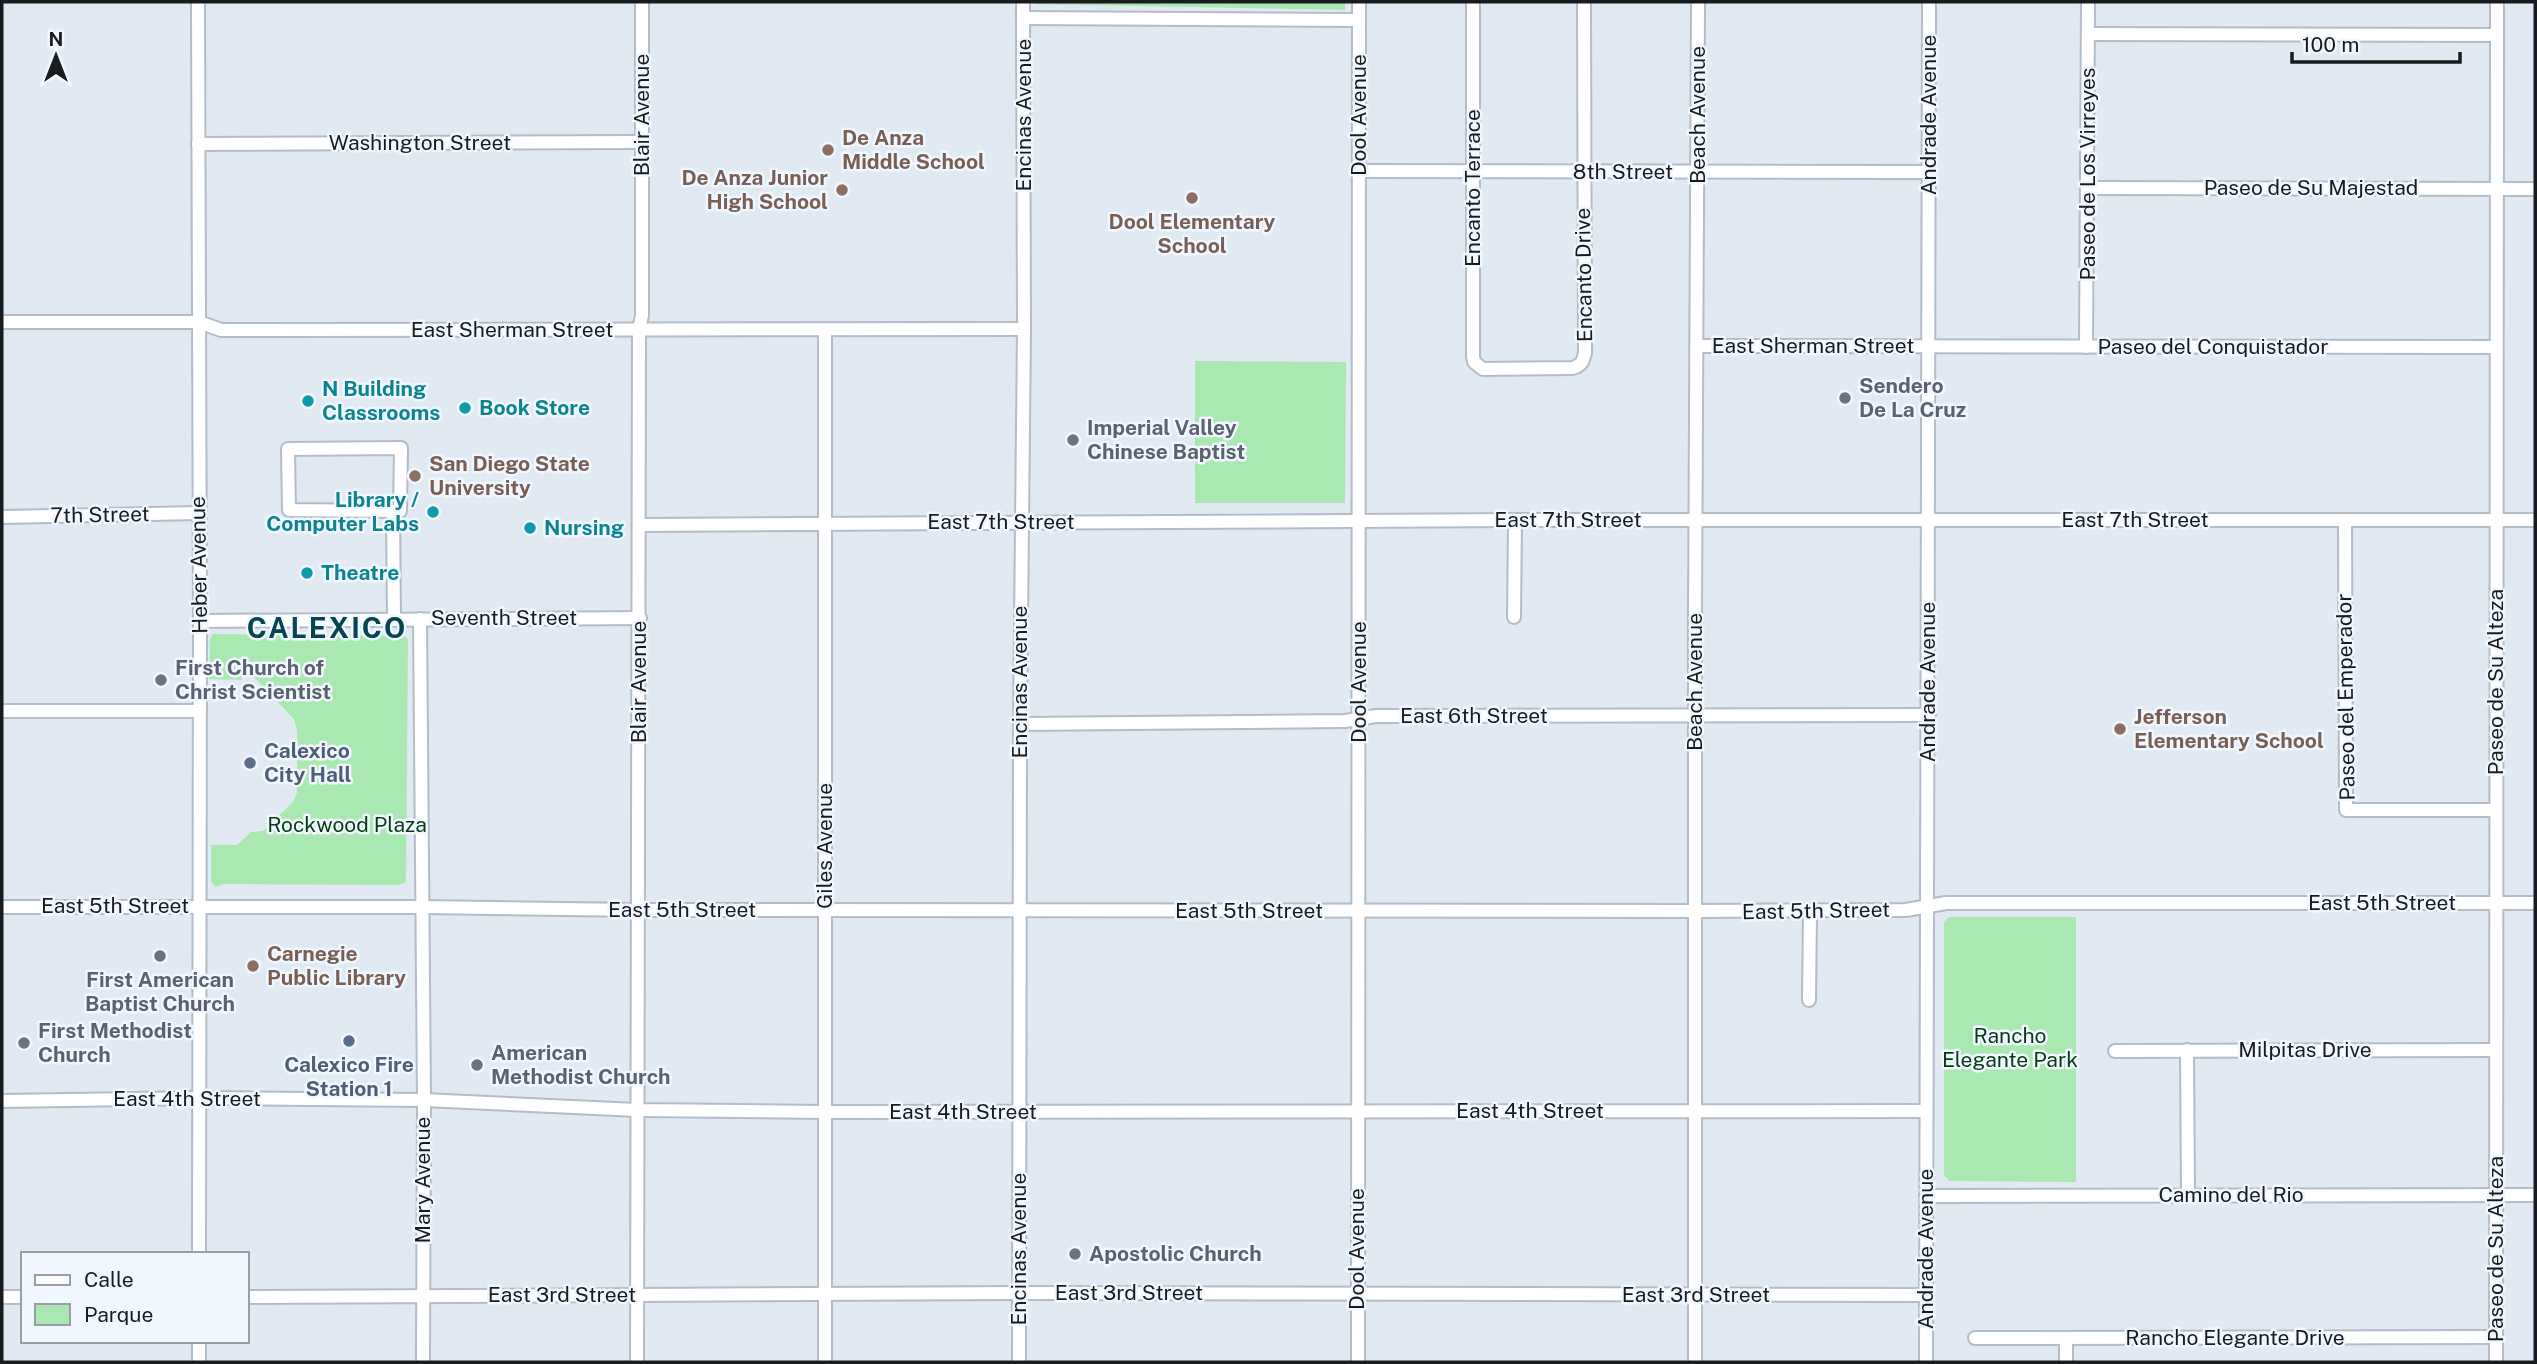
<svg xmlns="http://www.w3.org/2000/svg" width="2537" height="1364" viewBox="0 0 2537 1364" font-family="'Public Sans',sans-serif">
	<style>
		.green { fill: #aae8b1 }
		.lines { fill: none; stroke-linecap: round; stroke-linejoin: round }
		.minor-casing { stroke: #b4bcc5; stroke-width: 16 }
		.minor { stroke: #fff; stroke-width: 12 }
		.education-dot { fill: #8d6e63; stroke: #f0f7fe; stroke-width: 2.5 }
		.worship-dot { fill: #6b7280; stroke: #f0f7fe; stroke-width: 2.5 }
		.culture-dot { fill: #0f9aa8; stroke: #f0f7fe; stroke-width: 2.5 }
		.service-dot { fill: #5c6f8a; stroke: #f0f7fe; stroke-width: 2.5 }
		.labels { text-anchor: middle; stroke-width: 5; stroke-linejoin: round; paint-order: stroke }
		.street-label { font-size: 21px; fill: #191c1f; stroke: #f0f7fe }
		.education-label { font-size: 21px; font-weight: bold; fill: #785e54; stroke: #f0f7fe; text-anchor: start }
		.worship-label { font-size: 21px; font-weight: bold; fill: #5b616d; stroke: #f0f7fe; text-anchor: start }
		.culture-label { font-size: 21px; font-weight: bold; fill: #0d838f; stroke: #f0f7fe; text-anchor: start }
		.service-label { font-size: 21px; font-weight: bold; fill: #4e5e75; stroke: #f0f7fe; text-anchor: start }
		.park-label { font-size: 21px; fill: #053c14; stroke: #f0f7fe }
		.district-label { font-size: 28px; font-weight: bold; letter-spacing: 2px; fill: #05454f; stroke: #f0f7fe }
	</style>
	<rect width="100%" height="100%" fill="#e1eaf3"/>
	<!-- green -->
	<g class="green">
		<polygon points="1035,2 1345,2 1345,10 1035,4"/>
		<polygon points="1195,361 1346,362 1345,503 1195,503"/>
		<polygon points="213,634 405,636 408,640 406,882 399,885 224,884 216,887 211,882 211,845 237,845 251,832 263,831 293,802 297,793 297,731 294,719 247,670 241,680 209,679 210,638"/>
		<polygon points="1949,917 2076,917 2076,1182 1949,1181 1944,1175 1944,922"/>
	</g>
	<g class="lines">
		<defs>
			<g id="minor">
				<polyline points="198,2 200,621 199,1254"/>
				<path d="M 1473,2 L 1473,356 L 1474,362 L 1483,369 L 1573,368 C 1582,365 1583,361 1585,353 L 1584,2"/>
				<polyline points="1024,18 1359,20"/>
				<polyline points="2088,34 2497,35"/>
				<polyline points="198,144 643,142"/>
				<polyline points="1359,171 1929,172"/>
				<polyline points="2087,188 2535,189"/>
				<polyline points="2,322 199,322 221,330 1024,329"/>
				<polyline points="1697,346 2496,347"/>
				<polyline points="2086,347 2088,2"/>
				<polygon points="401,448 400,511 289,510 288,449"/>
				<polyline points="393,511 394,619"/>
				<polyline points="2,517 199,513"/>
				<polyline points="2345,520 2346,810 2496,810"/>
				<polyline points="640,525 1515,520 2535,520"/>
				<polyline points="1514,617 1515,520"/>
				<polyline points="420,619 424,1100 423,1362"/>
				<polyline points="200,621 640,618"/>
				<polyline points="2,711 200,711"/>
				<polyline points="1020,724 1345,721 1376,716 1929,715"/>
				<polyline points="2,907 422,907 637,910 1696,911 1906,910 1946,903 2535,903"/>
				<polyline points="1809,1000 1810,911"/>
				<polyline points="2187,1050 2188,1195"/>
				<polyline points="2115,1051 2495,1050"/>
				<polyline points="2,1101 201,1098 424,1100 637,1110 824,1112 1925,1111"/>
				<polyline points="1926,1196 2535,1195"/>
				<polyline points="2,1297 23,1297"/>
				<polyline points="247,1297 1021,1293 1926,1295"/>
				<polyline points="1975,1338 2495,1337"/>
				<polyline points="2066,1338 2066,1362"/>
				<polyline points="199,1341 199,1362"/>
				<polyline points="637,1362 639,330 642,315 642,2"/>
				<polyline points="825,1362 825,330"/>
				<polyline points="1019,1362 1020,724 1024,329 1023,2"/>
				<polyline points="1358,1362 1359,2"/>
				<polyline points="1695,1362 1695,616 1698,2"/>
				<polyline points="1926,1362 1929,2"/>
				<polyline points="2496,1362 2497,2"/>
			</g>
		</defs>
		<!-- minor casing -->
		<use href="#minor" class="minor-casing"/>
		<!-- minor -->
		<use href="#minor" class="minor"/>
	</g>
	<!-- markers -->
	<g class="education-dot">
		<circle cx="828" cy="150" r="7"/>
		<circle cx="842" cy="190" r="7"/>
		<circle cx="1192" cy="198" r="7"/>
		<circle cx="415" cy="476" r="7"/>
		<circle cx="2120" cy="729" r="7"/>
		<circle cx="253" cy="966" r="7"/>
	</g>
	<g class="worship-dot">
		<circle cx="1845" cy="398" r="7"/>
		<circle cx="1073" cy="440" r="7"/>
		<circle cx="161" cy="680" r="7"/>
		<circle cx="160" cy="956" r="7"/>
		<circle cx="24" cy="1043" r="7"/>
		<circle cx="477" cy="1065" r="7"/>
		<circle cx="1075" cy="1254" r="7"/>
	</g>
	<g class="culture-dot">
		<circle cx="308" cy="401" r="7"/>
		<circle cx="465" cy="408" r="7"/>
		<circle cx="433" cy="512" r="7"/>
		<circle cx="530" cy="528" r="7"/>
		<circle cx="307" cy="573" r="7"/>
	</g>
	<g class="service-dot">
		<circle cx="250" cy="763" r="7"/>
		<circle cx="349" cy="1041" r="7"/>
	</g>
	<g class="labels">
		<!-- street labels -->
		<g class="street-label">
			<text transform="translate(642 115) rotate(-90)" y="7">Blair Avenue</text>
			<text transform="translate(1024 115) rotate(-90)" y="7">Encinas Avenue</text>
			<text transform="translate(1359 115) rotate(-90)" y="7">Dool Avenue</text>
			<text transform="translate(1698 115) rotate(-90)" y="7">Beach Avenue</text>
			<text transform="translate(1929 115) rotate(-90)" y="7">Andrade Avenue</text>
			<text x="420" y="150">Washington Street</text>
			<text x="1623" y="179">8th Street</text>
			<text transform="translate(2088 174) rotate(-90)" y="7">Paseo de Los Virreyes</text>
			<text transform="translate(1473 188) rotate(-90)" y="7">Encanto Terrace</text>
			<text x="2311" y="195">Paseo de Su Majestad</text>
			<text transform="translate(1584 275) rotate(-91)" y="7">Encanto Drive</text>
			<text x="512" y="337">East Sherman Street</text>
			<text x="1813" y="353">East Sherman Street</text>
			<text x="2213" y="354">Paseo del Conquistador</text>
			<text transform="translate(100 515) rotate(-1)" y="7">7th Street</text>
			<text x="1568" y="527">East 7th Street</text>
			<text x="2135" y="527">East 7th Street</text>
			<text x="1001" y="529">East 7th Street</text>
			<text transform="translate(199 565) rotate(-91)" y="7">Heber Avenue</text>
			<text x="504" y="625">Seventh Street</text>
			<text transform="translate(639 682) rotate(-90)" y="7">Blair Avenue</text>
			<text transform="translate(1020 682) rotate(-90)" y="7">Encinas Avenue</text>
			<text transform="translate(1359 682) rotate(-90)" y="7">Dool Avenue</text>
			<text transform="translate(1695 682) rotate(-90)" y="7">Beach Avenue</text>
			<text transform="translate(1928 682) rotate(-90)" y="7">Andrade Avenue</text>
			<text transform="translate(2496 682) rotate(-90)" y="7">Paseo de Su Alteza</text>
			<text transform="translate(2346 697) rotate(-91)" y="7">Paseo del Emperador</text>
			<text x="1474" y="723">East 6th Street</text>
			<text transform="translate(825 846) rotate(-90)" y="7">Giles Avenue</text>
			<text x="2382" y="910">East 5th Street</text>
			<text x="115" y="913">East 5th Street</text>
			<text x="682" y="917">East 5th Street</text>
			<text x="1249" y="918">East 5th Street</text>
			<text transform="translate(1816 911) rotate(-1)" y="7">East 5th Street</text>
			<text x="2305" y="1057">Milpitas Drive</text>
			<text x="187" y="1106">East 4th Street</text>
			<text x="1530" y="1118">East 4th Street</text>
			<text x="963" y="1119">East 4th Street</text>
			<text transform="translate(423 1180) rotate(-90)" y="7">Mary Avenue</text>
			<text x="2231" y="1202">Camino del Rio</text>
			<text transform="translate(1019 1249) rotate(-90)" y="7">Encinas Avenue</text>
			<text transform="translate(1357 1249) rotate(-90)" y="7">Dool Avenue</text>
			<text transform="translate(1926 1249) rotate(-90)" y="7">Andrade Avenue</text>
			<text transform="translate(2496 1249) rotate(-90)" y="7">Paseo de Su Alteza</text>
			<text x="1129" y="1300">East 3rd Street</text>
			<text x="562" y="1302">East 3rd Street</text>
			<text x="1696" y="1302">East 3rd Street</text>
			<text x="2235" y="1345">Rancho Elegante Drive</text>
		</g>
		<!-- education labels -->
		<g class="education-label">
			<text x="842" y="145">De Anza<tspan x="842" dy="24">Middle School</tspan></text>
			<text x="828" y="185" text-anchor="end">De Anza Junior<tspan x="828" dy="24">High School</tspan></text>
			<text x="1192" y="229" text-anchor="middle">Dool Elementary<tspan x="1192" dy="24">School</tspan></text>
			<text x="429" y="471">San Diego State<tspan x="429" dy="24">University</tspan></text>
			<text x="2134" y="724">Jefferson<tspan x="2134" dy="24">Elementary School</tspan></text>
			<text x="267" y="961">Carnegie<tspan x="267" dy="24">Public Library</tspan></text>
		</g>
		<!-- worship labels -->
		<g class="worship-label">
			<text x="1859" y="393">Sendero<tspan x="1859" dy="24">De La Cruz</tspan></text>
			<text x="1087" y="435">Imperial Valley<tspan x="1087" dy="24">Chinese Baptist</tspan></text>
			<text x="175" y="675">First Church of<tspan x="175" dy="24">Christ Scientist</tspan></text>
			<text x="160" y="987" text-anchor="middle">First American<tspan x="160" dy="24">Baptist Church</tspan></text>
			<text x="38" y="1038">First Methodist<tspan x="38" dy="24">Church</tspan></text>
			<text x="491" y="1060">American<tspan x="491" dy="24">Methodist Church</tspan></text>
			<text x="1089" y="1261">Apostolic Church</text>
		</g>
		<!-- culture labels -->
		<g class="culture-label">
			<text x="322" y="396">N Building<tspan x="322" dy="24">Classrooms</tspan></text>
			<text x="479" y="415">Book Store</text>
			<text x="419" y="507" text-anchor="end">Library /<tspan x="419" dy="24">Computer Labs</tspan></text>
			<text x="544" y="535">Nursing</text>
			<text x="321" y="580">Theatre</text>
		</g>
		<!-- service labels -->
		<g class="service-label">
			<text x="264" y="758">Calexico<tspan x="264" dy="24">City Hall</tspan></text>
			<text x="349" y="1072" text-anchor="middle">Calexico Fire<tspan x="349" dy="24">Station 1</tspan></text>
		</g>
		<!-- park labels -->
		<g class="park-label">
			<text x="347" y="832">Rockwood Plaza</text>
			<text x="2010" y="1043">Rancho<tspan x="2010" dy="24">Elegante Park</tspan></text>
		</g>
		<!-- district labels -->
		<g class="district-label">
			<text x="327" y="638">CALEXICO</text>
		</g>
	</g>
	<!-- border -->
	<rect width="2537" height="1364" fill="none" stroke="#191c1f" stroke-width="7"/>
	<!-- legend -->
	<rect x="21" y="1252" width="228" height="91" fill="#f0f7fe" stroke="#9a9fa5" stroke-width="2"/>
	<rect x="35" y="1275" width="35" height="10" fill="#ffffff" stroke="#9a9fa5" stroke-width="2"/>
	<text x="84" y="1287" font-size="21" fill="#191c1f">Calle</text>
	<rect x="35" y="1304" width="35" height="21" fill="#aae8b1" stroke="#9a9fa5" stroke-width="2"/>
	<text x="84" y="1322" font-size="21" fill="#191c1f">Parque</text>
	<!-- north arrow -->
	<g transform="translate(56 56)" stroke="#f0f7fe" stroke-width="5" paint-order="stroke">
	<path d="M0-5L12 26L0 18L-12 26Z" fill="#191c1f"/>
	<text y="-10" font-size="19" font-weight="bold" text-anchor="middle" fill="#191c1f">N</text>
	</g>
	<!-- scale -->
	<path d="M2292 52v10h168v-10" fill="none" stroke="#191c1f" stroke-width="3.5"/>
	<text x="2302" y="52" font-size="21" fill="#191c1f" stroke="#f0f7fe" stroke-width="5" paint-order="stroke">100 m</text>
</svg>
